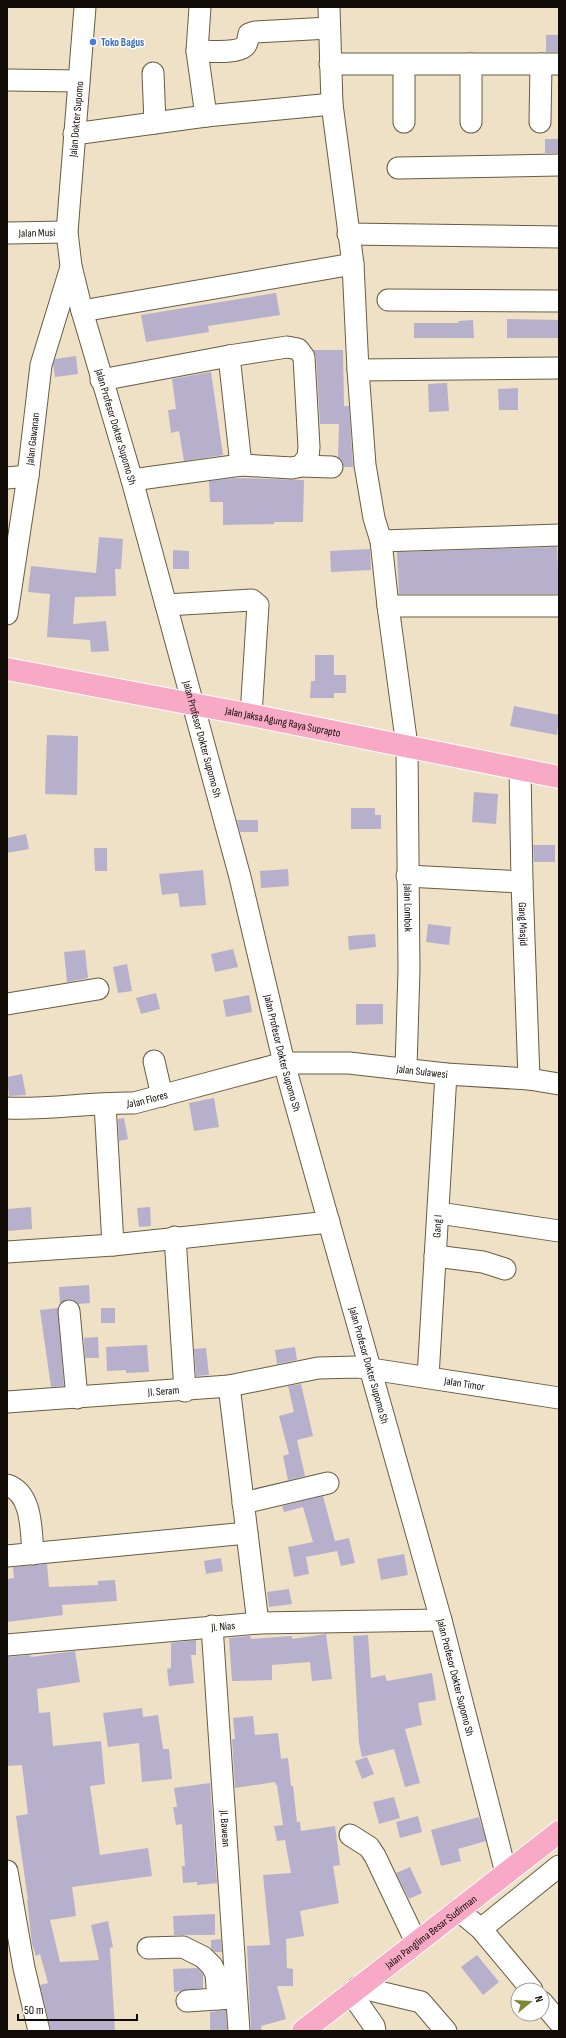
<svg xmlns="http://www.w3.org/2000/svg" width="566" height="2038" viewBox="0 0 566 2038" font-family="'Sofia Sans Condensed',sans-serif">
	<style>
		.building { fill: #b7b0cc }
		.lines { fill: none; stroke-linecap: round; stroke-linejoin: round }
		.minor-casing { stroke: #685c43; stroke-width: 23 }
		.major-casing { stroke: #fff; stroke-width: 24 }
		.minor { stroke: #fff; stroke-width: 21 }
		.major { stroke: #f8a9c5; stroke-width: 22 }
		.shop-dot { fill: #3f7fe0; stroke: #fff; stroke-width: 1.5 }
		.labels { text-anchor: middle; stroke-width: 3; stroke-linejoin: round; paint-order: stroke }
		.shop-label { font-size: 11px; font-weight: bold; fill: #366cbe; stroke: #fff; text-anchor: start }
		.street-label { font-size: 11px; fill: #100b04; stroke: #fff }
	</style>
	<rect width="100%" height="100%" fill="#efe1c5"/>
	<!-- building -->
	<g class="building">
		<rect x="546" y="35" width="13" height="17"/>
		<rect x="545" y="139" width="14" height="14"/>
		<polygon points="276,293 280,315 208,326 209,332 146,342 141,315"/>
		<polygon points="507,319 559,320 559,338 507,338"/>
		<polygon points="473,320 474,338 414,338 414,323 459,323 458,321"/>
		<polygon points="313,350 343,350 344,406 349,406 353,467 344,467 342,461 338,457 339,424 320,424 316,356"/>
		<polygon points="76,356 78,374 55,377 53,365 55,359"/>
		<polygon points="211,372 223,455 184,461 179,431 171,433 168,410 176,409 172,379"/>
		<polygon points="447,383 449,411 429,412 428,384"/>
		<polygon points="518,388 518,410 499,410 498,389"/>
		<polygon points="236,478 304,480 303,522 274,522 274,524 223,525 223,502 210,502 209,481"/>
		<polygon points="99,537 123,539 121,569 115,569 116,596 75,597 73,624 106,621 109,651 91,652 90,640 47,637 50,594 28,592 31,566 96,573"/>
		<polygon points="557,547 559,594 399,594 397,552"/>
		<polygon points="370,549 371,570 331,572 330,551"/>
		<polygon points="173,550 189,551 189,569 173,569"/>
		<polygon points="315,655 334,655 334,675 346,675 346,693 334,693 334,698 310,698 311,681 315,681"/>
		<polygon points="514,706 559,715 557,735 510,726"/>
		<polygon points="47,735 78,736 77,795 45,794"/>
		<polygon points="474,792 498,794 496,824 472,822"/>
		<polygon points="351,808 375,808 375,815 381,815 381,829 351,829"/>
		<polygon points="237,820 258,820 258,832 240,832"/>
		<polygon points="26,834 29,849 7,853 7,838"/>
		<polygon points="533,845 555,845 555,862 534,862"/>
		<polygon points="94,848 107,848 107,871 95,871"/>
		<polygon points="288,869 289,886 261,888 260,871"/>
		<polygon points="203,870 206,905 180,907 178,893 162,895 159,874"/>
		<polygon points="428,924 451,927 449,945 426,942"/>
		<polygon points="375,934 376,947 349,950 348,936"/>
		<polygon points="233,949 238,967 215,972 211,954"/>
		<polygon points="85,950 88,978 67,982 64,952"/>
		<polygon points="127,964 132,991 118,993 113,967"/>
		<polygon points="156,993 160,1009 141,1014 136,998"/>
		<polygon points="249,995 252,1012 226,1017 223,1000"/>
		<polygon points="356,1004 383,1004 383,1024 356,1025"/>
		<polygon points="22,1074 26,1095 9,1096 7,1077"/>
		<polygon points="214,1098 219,1127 194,1131 189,1103"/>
		<polygon points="124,1118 128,1139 119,1141 118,1119"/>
		<polygon points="31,1207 32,1229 7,1231 7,1209"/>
		<polygon points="150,1207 151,1226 139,1227 137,1208"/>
		<polygon points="89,1285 90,1303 78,1304 68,1299 60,1304 59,1287"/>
		<polygon points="58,1308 64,1386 51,1387 40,1310"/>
		<rect x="101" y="1308" width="14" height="15"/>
		<polygon points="98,1337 99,1358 85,1358 84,1338"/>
		<polygon points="147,1345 149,1372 126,1373 126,1370 107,1371 106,1347"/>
		<polygon points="295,1347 297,1360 277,1364 275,1350"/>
		<polygon points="206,1348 209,1375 196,1376 194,1349"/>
		<polygon points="301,1384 313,1436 297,1440 305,1476 288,1480 283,1456 289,1454 279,1416 294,1412 288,1386"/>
		<polygon points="323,1496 335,1541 349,1538 355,1563 341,1566 337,1551 306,1557 309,1574 294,1577 288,1547 313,1542 303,1507 284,1512 282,1506"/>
		<polygon points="404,1554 408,1575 381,1580 377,1559"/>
		<polygon points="221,1558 223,1571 206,1574 204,1561"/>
		<polygon points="47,1564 49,1587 98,1585 98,1581 115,1580 117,1601 62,1605 63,1615 7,1622 7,1579 14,1578 13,1567"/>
		<polygon points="289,1589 292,1604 269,1607 267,1592"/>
		<polygon points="326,1634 332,1679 312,1681 310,1662 272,1665 272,1680 232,1681 229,1638 250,1636 251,1639 292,1636 292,1639"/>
		<polygon points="368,1635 371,1678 385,1675 387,1681 432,1673 436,1700 418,1703 422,1725 405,1729 420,1783 405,1787 394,1749 362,1757 359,1743 353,1636"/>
		<polygon points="196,1640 196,1655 191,1655 194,1683 169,1686 167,1669 171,1668 171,1643"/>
		<polygon points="75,1651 80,1682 37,1689 39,1713 50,1712 53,1746 101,1741 105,1784 90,1786 100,1855 148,1848 152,1876 72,1887 76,1916 50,1920 60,1962 99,1960 91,1925 108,1921 113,1947 110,1948 115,2031 51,2031 40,1985 48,1983 40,1954 36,1956 32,1944 27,1900 28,1900 16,1816 28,1814 22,1765 7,1766 7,1657 30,1655 31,1657"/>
		<polygon points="142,1708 143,1717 158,1715 163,1749 169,1749 172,1779 142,1782 139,1743 108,1747 103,1713"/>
		<polygon points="253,1716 255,1735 278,1733 281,1759 288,1758 291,1786 293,1786 297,1822 300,1822 301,1831 335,1826 340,1865 333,1866 339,1903 300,1911 304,1936 286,1939 287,1968 293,1969 293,1986 277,1986 286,2019 261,2026 262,2031 251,2031 247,1946 270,1945 263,1875 291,1873 285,1840 277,1841 274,1826 283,1825 277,1785 276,1785 275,1782 235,1788 232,1739 235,1739 233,1718"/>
		<polygon points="367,1757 374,1774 362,1779 355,1761"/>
		<polygon points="210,1783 217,1883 197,1885 197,1882 183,1883 182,1866 185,1866 182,1824 176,1825 173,1807 177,1807 174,1788"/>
		<polygon points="394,1797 400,1818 379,1824 373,1802"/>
		<polygon points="418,1816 422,1832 400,1838 396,1822"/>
		<polygon points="479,1817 486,1841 458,1849 461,1861 441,1866 431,1830"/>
		<polygon points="410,1867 422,1893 409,1899 396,1873"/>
		<polygon points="215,1914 215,1935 174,1935 173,1916"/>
		<polygon points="221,1939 222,1952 215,1952 211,1948 211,1940"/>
		<polygon points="477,1955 499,1982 483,1995 461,1967"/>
		<polygon points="197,1968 203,1974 203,1988 174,1992 173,1969"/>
		<polygon points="226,2010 227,2031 210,2031 210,2012"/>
	</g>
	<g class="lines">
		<defs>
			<g id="minor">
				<path id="s1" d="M 85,7 L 67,232 L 71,266 L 82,311 L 132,480 L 240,877 L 284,1063 L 441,1620 L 506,1873"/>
				<polyline points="200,7 197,51 206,116"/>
				<path id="s2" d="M 329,7 L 332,104 L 353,264 L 358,370 L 365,465 L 374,518 L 381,541 L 388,606 L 407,746 L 409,970 L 406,1068"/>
				<path d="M 197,51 C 209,51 237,54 245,46 C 248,43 248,38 249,34 L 255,32 L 329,28"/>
				<polyline points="330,64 559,64"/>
				<polyline points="471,64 471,122"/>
				<polyline points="404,65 404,122"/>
				<polyline points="153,73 155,123"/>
				<polyline points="7,80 79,81"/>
				<polyline points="540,122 541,64"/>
				<polyline points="74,134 206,116 332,104"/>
				<polyline points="398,168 559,165"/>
				<path id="s3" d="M 7,233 L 67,232"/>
				<polyline points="348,234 559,237"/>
				<polyline points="388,300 559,301"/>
				<polyline points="82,311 353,264"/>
				<polyline points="229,356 241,465"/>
				<polyline points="358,370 559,368"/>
				<polyline points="101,380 229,356 287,347 298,349 304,357 309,447 308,457 301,466 292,468 241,465 132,480"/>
				<polyline points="301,466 332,467"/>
				<polyline points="7,478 28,476"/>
				<polyline points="381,541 559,535"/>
				<polyline points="166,605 252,600 258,605 251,715"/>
				<polyline points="388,606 559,606"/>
				<path id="s4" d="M 7,614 L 28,476 L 41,365 L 71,267"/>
				<path id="s5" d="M 520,769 L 522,882 L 529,1079"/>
				<polyline points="407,876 522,882"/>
				<polyline points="7,1004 98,989"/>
				<polyline points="154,1061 162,1096"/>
				<polyline points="105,1104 113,1245"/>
				<path id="s6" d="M 7,1108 C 49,1110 92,1102 134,1103 L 284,1063 L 349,1063 L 446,1074 L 529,1079 L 559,1084"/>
				<polyline points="439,1213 559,1231"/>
				<polyline points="175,1237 185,1391"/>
				<polyline points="7,1252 113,1245 329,1222"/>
				<polyline points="435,1256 483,1262 505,1269"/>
				<polyline points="69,1311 77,1398"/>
				<path id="s7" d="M 428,1377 L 446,1074"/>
				<polyline points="229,1386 258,1623"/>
				<path id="s8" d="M 7,1402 L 229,1386 L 318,1368 L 358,1367 L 559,1398"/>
				<path d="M 7,1485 C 33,1493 31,1532 33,1554"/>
				<polyline points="243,1503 328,1483"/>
				<polyline points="7,1556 247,1533"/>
				<path id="s9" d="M 212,1626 L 239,2031"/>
				<path id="s10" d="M 7,1645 L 258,1623 L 441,1620"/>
				<polyline points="350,1835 369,1847 375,1856 416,1942"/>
				<polyline points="7,1871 24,1968 39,2031"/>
				<polyline points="458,1910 481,1929 532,1990"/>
				<polyline points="481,1929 559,1866"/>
				<polyline points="148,1948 183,1947 203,1957 212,1966 216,1974 218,1999"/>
				<polyline points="358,1987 421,2002 446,2031"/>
				<polyline points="351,1993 374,2026 375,2031"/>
				<polyline points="187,2001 232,1998"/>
				<polyline points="542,2002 559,2022"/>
			</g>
			<g id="major">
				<path id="s11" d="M 7,669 L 251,715 L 559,777"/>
				<path id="s12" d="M 303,2031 L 559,1832"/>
			</g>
		</defs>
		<!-- minor casing -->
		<use href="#minor" class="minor-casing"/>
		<!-- major casing -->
		<use href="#major" class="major-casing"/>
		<!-- minor -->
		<use href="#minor" class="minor"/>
		<!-- major -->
		<use href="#major" class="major"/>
	</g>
	<!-- markers -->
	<circle class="shop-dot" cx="93" cy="42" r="4"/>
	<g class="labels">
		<!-- shop labels -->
		<g class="shop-label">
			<text x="101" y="46">Toko Bagus</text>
		</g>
		<!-- street labels -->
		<g class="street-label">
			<text transform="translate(76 119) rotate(-85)" y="4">Jalan Dokter Supomo</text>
			<text dy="4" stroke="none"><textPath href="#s3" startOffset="30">Jalan Musi</textPath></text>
			<text dy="4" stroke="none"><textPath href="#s1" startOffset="427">Jalan Profesor Dokter Supomo Sh</textPath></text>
			<text dy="4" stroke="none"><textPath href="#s4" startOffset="177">Jalan Gawanan</textPath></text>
			<text dy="4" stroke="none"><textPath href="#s11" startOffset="281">Jalan Jaksa Agung Raya Suprapto</textPath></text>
			<text dy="4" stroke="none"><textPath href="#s1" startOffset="751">Jalan Profesor Dokter Supomo Sh</textPath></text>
			<text dy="4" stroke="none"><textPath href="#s2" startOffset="906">Jalan Lombok</textPath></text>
			<text dy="4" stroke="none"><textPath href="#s5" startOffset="155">Gang Masjid</textPath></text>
			<text dy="4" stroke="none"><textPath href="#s1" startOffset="1075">Jalan Profesor Dokter Supomo Sh</textPath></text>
			<text dy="4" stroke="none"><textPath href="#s6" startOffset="421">Jalan Sulawesi</textPath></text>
			<text dy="4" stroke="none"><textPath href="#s6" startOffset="141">Jalan Flores</textPath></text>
			<text dy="4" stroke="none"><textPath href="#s7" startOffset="151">Gang I</textPath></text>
			<text dy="4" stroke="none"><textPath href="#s1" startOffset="1399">Jalan Profesor Dokter Supomo Sh</textPath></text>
			<text dy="4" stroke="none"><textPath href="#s8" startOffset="461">Jalan Timor</textPath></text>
			<text dy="4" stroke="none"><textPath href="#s8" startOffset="157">Jl. Seram</textPath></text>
			<text dy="4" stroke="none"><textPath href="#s10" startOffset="217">Jl. Nias</textPath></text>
			<text dy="4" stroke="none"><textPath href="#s1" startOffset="1723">Jalan Profesor Dokter Supomo Sh</textPath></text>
			<text dy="4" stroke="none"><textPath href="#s9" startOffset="203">Jl. Bawean</textPath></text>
			<text dy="4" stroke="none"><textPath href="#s12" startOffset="162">Jalan Panglima Besar Sudirman</textPath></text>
		</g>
	</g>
	<!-- border -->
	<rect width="566" height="2038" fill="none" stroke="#100b04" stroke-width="16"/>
	<!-- north arrow -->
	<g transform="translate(530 2002) rotate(72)"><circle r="19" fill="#ffffff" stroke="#9f9d9b"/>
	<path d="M0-3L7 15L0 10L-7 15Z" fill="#7d8633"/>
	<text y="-6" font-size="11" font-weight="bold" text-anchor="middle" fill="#100b04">N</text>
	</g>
	<!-- scale -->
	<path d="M18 2014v6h119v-6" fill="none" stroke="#100b04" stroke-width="2"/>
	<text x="24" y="2014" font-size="12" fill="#100b04" stroke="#ffffff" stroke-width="3" paint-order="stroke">50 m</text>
</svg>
